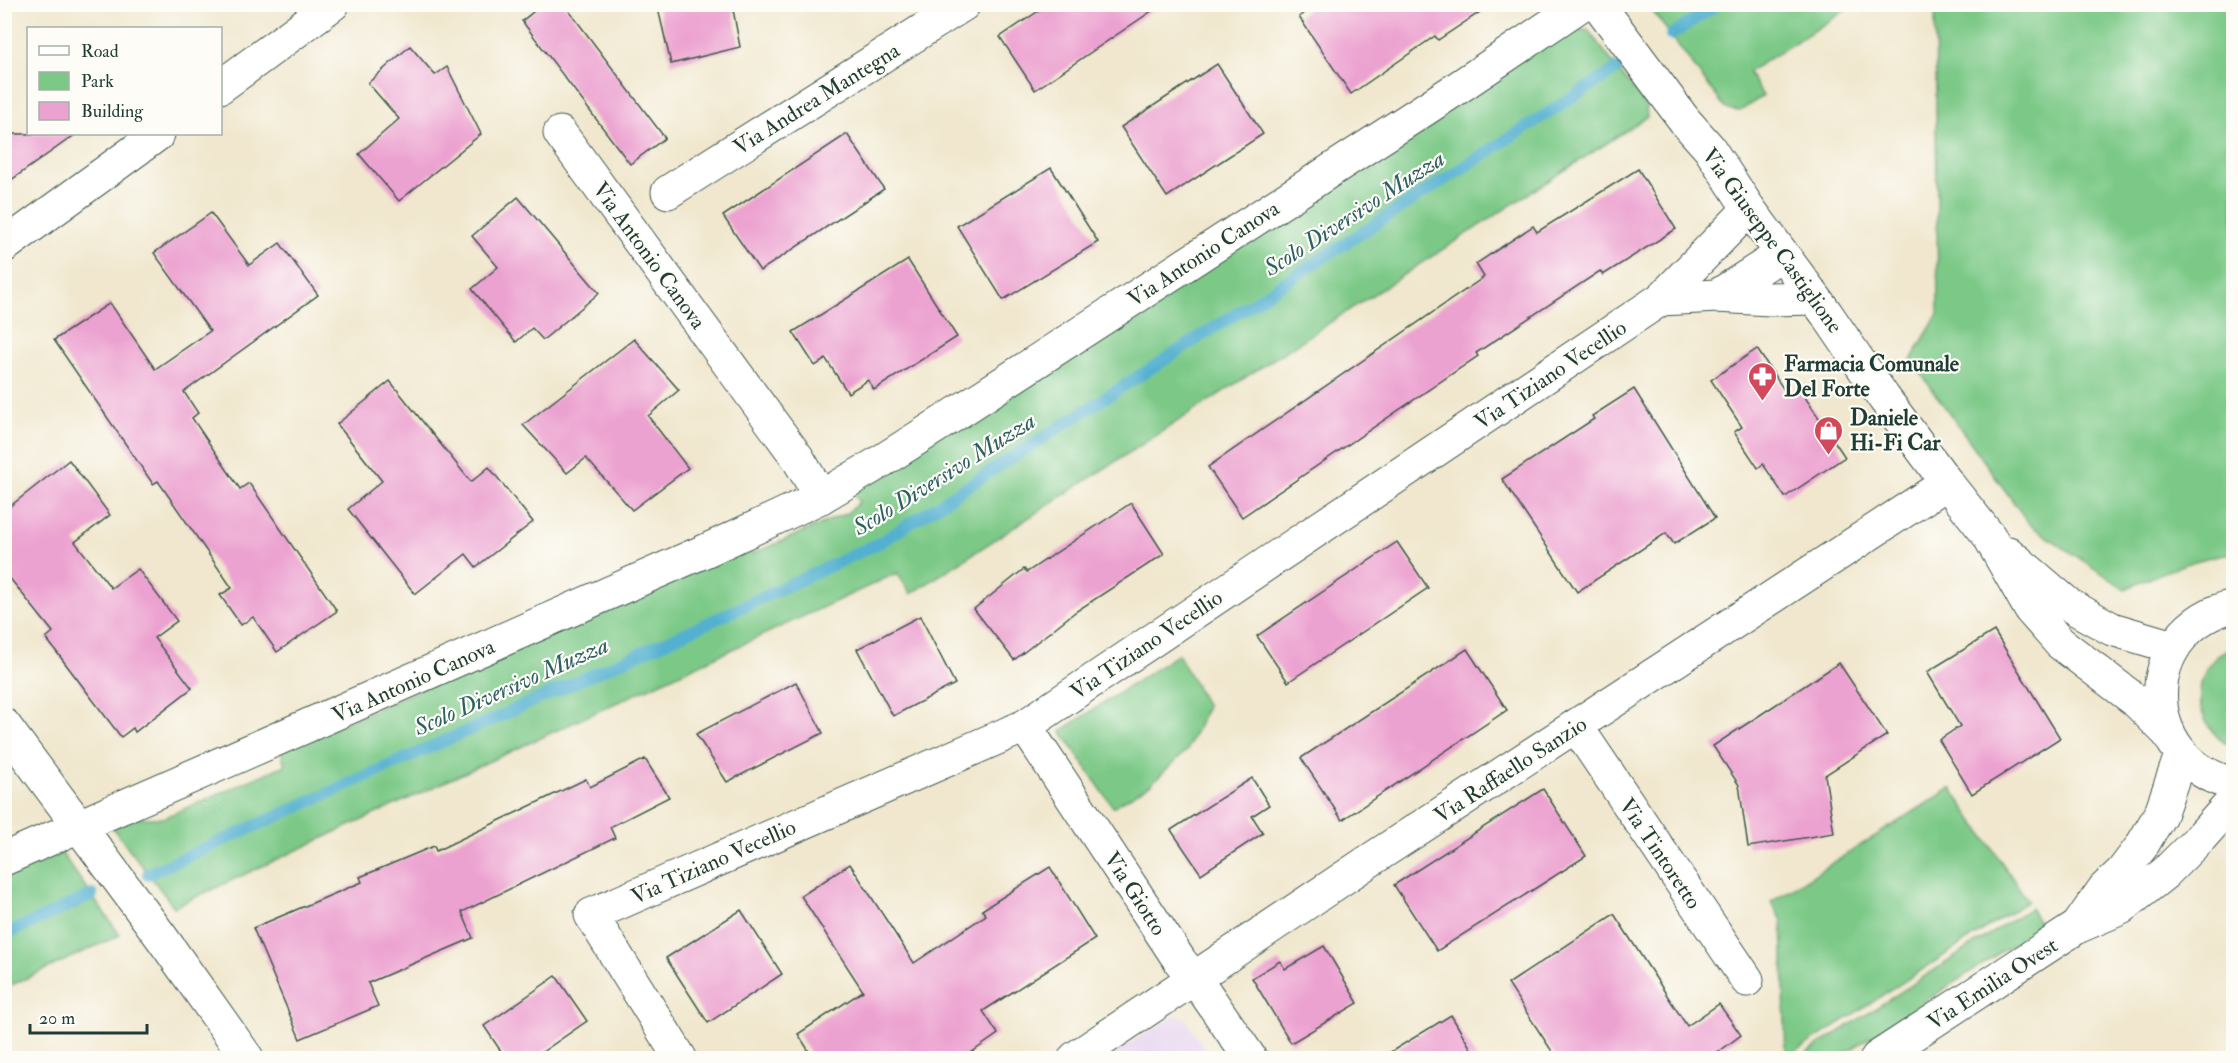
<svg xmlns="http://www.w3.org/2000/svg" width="2238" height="1063" viewBox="0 0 2238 1063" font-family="'IM FELL Double Pica',serif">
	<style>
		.built { fill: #e5d3f0 }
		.green { fill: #7cc987; stroke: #4e835e; stroke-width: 1.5 }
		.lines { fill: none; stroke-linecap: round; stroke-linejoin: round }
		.stream { stroke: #52b0d0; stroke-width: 12 }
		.building { fill: #eca2d0 }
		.street-casing { stroke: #3e564b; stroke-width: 35 }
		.secondary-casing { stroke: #3e564b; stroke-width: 35 }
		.street { stroke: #fff; stroke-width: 33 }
		.secondary { stroke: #fff; stroke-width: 33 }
		.labels { text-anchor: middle; stroke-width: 4.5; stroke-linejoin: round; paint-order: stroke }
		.street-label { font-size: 22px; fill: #1f3d34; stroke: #fdfcf7 }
		.poi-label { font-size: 22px; font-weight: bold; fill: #1f3d34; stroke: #fdfcf7; text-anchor: start }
		.water-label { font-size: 24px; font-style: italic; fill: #2e6063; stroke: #fdfcf7 }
	</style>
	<rect width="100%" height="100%" fill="#fdfcf7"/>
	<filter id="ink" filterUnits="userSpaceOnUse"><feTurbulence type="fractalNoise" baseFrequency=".0167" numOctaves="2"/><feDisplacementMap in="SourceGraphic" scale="12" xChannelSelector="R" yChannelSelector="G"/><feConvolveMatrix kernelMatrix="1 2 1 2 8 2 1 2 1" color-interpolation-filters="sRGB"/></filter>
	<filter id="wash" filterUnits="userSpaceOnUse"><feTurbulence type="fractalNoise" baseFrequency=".008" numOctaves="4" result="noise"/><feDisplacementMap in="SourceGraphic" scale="24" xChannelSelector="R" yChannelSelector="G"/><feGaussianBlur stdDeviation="1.35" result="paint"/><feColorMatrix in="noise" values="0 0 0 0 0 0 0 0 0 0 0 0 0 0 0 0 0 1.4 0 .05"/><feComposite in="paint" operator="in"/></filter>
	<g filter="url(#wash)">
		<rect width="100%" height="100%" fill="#f0e7ce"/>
		<!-- built -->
		<polygon class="built" points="1175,1015 1184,1017 1211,1058 1108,1058"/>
		<!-- green -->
		<g class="green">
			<polygon points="1648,5 1854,5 1748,72 1763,96 1740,111 1726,109"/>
			<path d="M 1935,5 L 2233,5 L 2233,553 C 2196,557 2159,574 2125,589 L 2030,525 L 1911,360 L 1938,314 Z"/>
			<polygon points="1568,29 1588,30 1646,106 1647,117 911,594 897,573 174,907 113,828 135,818 163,818 285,765 281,751 747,544 752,554 847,513 859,502 852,491"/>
			<path d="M 2233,646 L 2233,748 C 2199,731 2187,685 2217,656 C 2221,652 2228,649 2233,646 Z"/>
			<polygon points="1178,654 1207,706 1187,750 1150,785 1113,807 1061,731"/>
			<polygon points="1951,788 2028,901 1786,1058 1782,920 1771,902"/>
			<polygon points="60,851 120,935 5,988 4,876"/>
			<polygon points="2030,908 2041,926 1838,1058 1799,1058"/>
		</g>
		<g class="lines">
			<!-- stream -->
			<g class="stream">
				<polyline points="1671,35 1718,4"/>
				<polyline points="148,874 712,621 881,542 1618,68"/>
				<polyline points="4,935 92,895"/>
			</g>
		</g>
		<g id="blocks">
			<!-- building -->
			<g class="building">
				<polygon points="543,4 564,4 665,138 630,164 522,21"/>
				<polygon points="657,4 732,4 740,47 671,64"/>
				<polygon points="1049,4 1162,4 1035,90 1000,37"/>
				<polygon points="1316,4 1492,4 1438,40 1435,36 1351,94 1299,17"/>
				<polygon points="410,46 435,75 447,67 481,134 399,201 359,154 399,119 368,83"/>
				<polygon points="1217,64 1263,134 1167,197 1121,127"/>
				<polygon points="4,134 76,134 4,185"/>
				<polygon points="847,134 884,189 760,271 723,216"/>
				<polygon points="1051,168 1098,242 1003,300 957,226"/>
				<polygon points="1638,169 1676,229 1603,275 1600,271 1476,353 1478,356 1242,517 1208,467 1484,277 1476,264 1533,226 1537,232"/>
				<polygon points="518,197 599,293 543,340 532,328 516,342 472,289 498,267 472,236"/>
				<polygon points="211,213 249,265 280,243 318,295 184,392 198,413 192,418 240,489 249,483 337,611 277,652 253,617 241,625 220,595 232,588 158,481 153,484 54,340 110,303 155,369 210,331 154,253"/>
				<polygon points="908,260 957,337 874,390 868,380 848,393 826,359 815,366 793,332"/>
				<polygon points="634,339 679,390 648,416 688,468 632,510 586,458 567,473 523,425"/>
				<polygon points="1757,349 1788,396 1799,388 1845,457 1785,497 1763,464 1758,468 1734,432 1742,427 1711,380"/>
				<polygon points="390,381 471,482 489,467 533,522 476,567 466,554 415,594 348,509 382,481 337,424"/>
				<polygon points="1634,389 1715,518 1674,544 1666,533 1577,592 1502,479 1594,419 1592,416"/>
				<polygon points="69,460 110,515 75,542 111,588 138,569 177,621 154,638 192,688 135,732 133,728 121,737 46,638 53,632 4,571 4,511"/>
				<polygon points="1131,503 1164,554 1075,612 1014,660 974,609 1024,569 1027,572"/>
				<polygon points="1397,542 1428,588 1288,682 1257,636"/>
				<polygon points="920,616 955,684 893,716 857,649"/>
				<polygon points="1994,631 2060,738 1972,794 1939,740 1960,726 1927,672"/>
				<polygon points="1467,649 1507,710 1342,820 1301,758"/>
				<polygon points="1839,663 1887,735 1825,775 1834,833 1748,847 1739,785 1713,746"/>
				<polygon points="796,682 823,733 727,782 696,734"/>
				<polygon points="645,759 669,797 610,827 615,838 462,912 473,938 368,983 378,1006 300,1039 253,928 362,882 360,877 434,846 436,851 586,779 590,787"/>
				<polygon points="1252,778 1269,805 1252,816 1263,833 1201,874 1171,830"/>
				<polygon points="1543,789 1586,856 1437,951 1394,885"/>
				<polygon points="850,864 914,963 986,915 982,910 1050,867 1095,939 983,1011 998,1034 962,1059 814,1059 798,1034 863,991 801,896"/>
				<polygon points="741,910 782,974 708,1023 666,958"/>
				<polygon points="1614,914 1687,1026 1719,1004 1741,1035 1709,1059 1557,1059 1508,984"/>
				<polygon points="1324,946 1358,1003 1291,1043 1252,978 1280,961 1285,969"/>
				<polygon points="556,976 587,1021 532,1059 506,1059 484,1026"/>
				<polygon points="1451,1015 1477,1059 1379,1059"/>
			</g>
		</g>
	</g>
	<g filter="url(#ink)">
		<use href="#blocks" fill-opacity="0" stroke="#3e564b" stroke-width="1.5"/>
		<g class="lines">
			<defs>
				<g id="street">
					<polyline points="1598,4 1685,121 1709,148 1749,209 1826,313 1884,398 1947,483 1989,536 2031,610 2060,643 2135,700 2167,732"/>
					<polyline points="220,87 333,4"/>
					<polyline points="560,133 797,457 821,497"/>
					<polyline points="668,192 964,4"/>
					<polyline points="4,246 158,134"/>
					<polyline points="1717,296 1782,254"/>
					<polyline points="1661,299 1717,296 1770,299 1815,298"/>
					<polyline points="2008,553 2069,605 2112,629 2173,647"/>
					<polyline points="4,725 162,938 247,1058"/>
					<polyline points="1025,726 1180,961 1206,994 1250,1058"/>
					<polyline points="1576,726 1747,980"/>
					<polyline points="4,859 707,550 821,497 877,464 954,415 1456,89 1582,4"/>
					<polyline points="680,1058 591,915 1025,726 1661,299 1749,209"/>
					<polyline points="1075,1058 1369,861 1947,483"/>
				</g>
				<g id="secondary">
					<path d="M 2234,606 C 2137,628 2135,761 2234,784"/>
					<polyline points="2078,926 2104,889 2122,872 2141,847 2160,815 2181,755"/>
					<polyline points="1877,1058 2077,927 2121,908 2165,873 2201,837 2234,800"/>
				</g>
			</defs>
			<!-- street casing -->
			<use href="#street" class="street-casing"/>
			<!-- secondary casing -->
			<use href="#secondary" class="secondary-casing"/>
			<!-- street -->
			<use href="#street" class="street"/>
			<!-- secondary -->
			<use href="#secondary" class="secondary"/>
		</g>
	</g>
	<!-- icons -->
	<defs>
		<symbol id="pharmacy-pin" viewBox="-11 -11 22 30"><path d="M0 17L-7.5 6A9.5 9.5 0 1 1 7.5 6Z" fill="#d1495b" stroke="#fdfcf7"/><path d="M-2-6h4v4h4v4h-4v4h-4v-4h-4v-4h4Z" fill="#fff"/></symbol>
		<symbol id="shop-pin" viewBox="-11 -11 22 30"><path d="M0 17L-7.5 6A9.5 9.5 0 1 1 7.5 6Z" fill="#d1495b" stroke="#fdfcf7"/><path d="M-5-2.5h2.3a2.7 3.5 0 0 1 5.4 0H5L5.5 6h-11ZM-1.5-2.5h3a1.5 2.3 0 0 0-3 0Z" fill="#fff"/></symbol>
	</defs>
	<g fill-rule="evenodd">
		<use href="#pharmacy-pin" x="1746" y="360" width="33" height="45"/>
		<use href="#shop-pin" x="1812" y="414" width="33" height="45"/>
	</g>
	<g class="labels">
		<!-- street labels -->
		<g class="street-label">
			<text transform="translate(816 98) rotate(-32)" y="8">Via Andrea Mantegna</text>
			<text transform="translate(1773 240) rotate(54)" y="8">Via Giuseppe Castiglione</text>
			<text transform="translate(1203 253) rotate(-33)" y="8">Via Antonio Canova</text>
			<text transform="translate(650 255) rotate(54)" y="8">Via Antonio Canova</text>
			<text transform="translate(1550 374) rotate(-34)" y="8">Via Tiziano Vecellio</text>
			<text transform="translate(1146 644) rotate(-34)" y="8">Via Tiziano Vecellio</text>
			<text transform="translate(413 680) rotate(-24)" y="8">Via Antonio Canova</text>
			<text transform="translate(1510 769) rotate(-33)" y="8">Via Raffaello Sanzio</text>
			<text transform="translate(1661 853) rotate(56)" y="8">Via Tintoretto</text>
			<text transform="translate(713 861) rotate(-24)" y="8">Via Tiziano Vecellio</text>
			<text transform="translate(1136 893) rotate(57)" y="8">Via Giotto</text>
			<text transform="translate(1992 983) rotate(-33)" y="8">Via Emilia Ovest</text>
		</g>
		<!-- poi labels -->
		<g class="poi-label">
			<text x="1784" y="371">Farmacia Comunale<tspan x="1784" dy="25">Del Forte</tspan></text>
			<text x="1850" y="425">Daniele<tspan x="1850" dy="25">Hi-Fi Car</tspan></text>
		</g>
		<!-- water labels -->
		<g class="water-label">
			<text transform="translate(1354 213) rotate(-33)" y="8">Scolo Diversivo Muzza</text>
			<text transform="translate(944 474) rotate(-32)" y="8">Scolo Diversivo Muzza</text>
			<text transform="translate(511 686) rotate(-24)" y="8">Scolo Diversivo Muzza</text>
		</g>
	</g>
	<!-- margin -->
	<rect width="2238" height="1063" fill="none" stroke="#fdfcf7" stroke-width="24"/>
	<!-- legend -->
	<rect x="27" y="27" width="195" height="108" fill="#fdfcf7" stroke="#a4b0a9" stroke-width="1.5"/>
	<rect x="39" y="46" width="30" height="9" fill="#ffffff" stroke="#a4b0a9" stroke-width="1.5"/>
	<text x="81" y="57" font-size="18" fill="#1f3d34">Road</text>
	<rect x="39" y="72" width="30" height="18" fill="#7cc987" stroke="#a4b0a9" stroke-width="1.5"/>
	<text x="81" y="87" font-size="18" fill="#1f3d34">Park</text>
	<rect x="39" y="102" width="30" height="18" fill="#eca2d0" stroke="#a4b0a9" stroke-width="1.5"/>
	<text x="81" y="117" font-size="18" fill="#1f3d34">Building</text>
	<!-- scale -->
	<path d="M30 1024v9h117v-9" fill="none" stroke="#1f3d34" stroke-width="3"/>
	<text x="39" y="1024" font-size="18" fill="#1f3d34" stroke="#fdfcf7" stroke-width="4.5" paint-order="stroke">20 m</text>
</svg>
